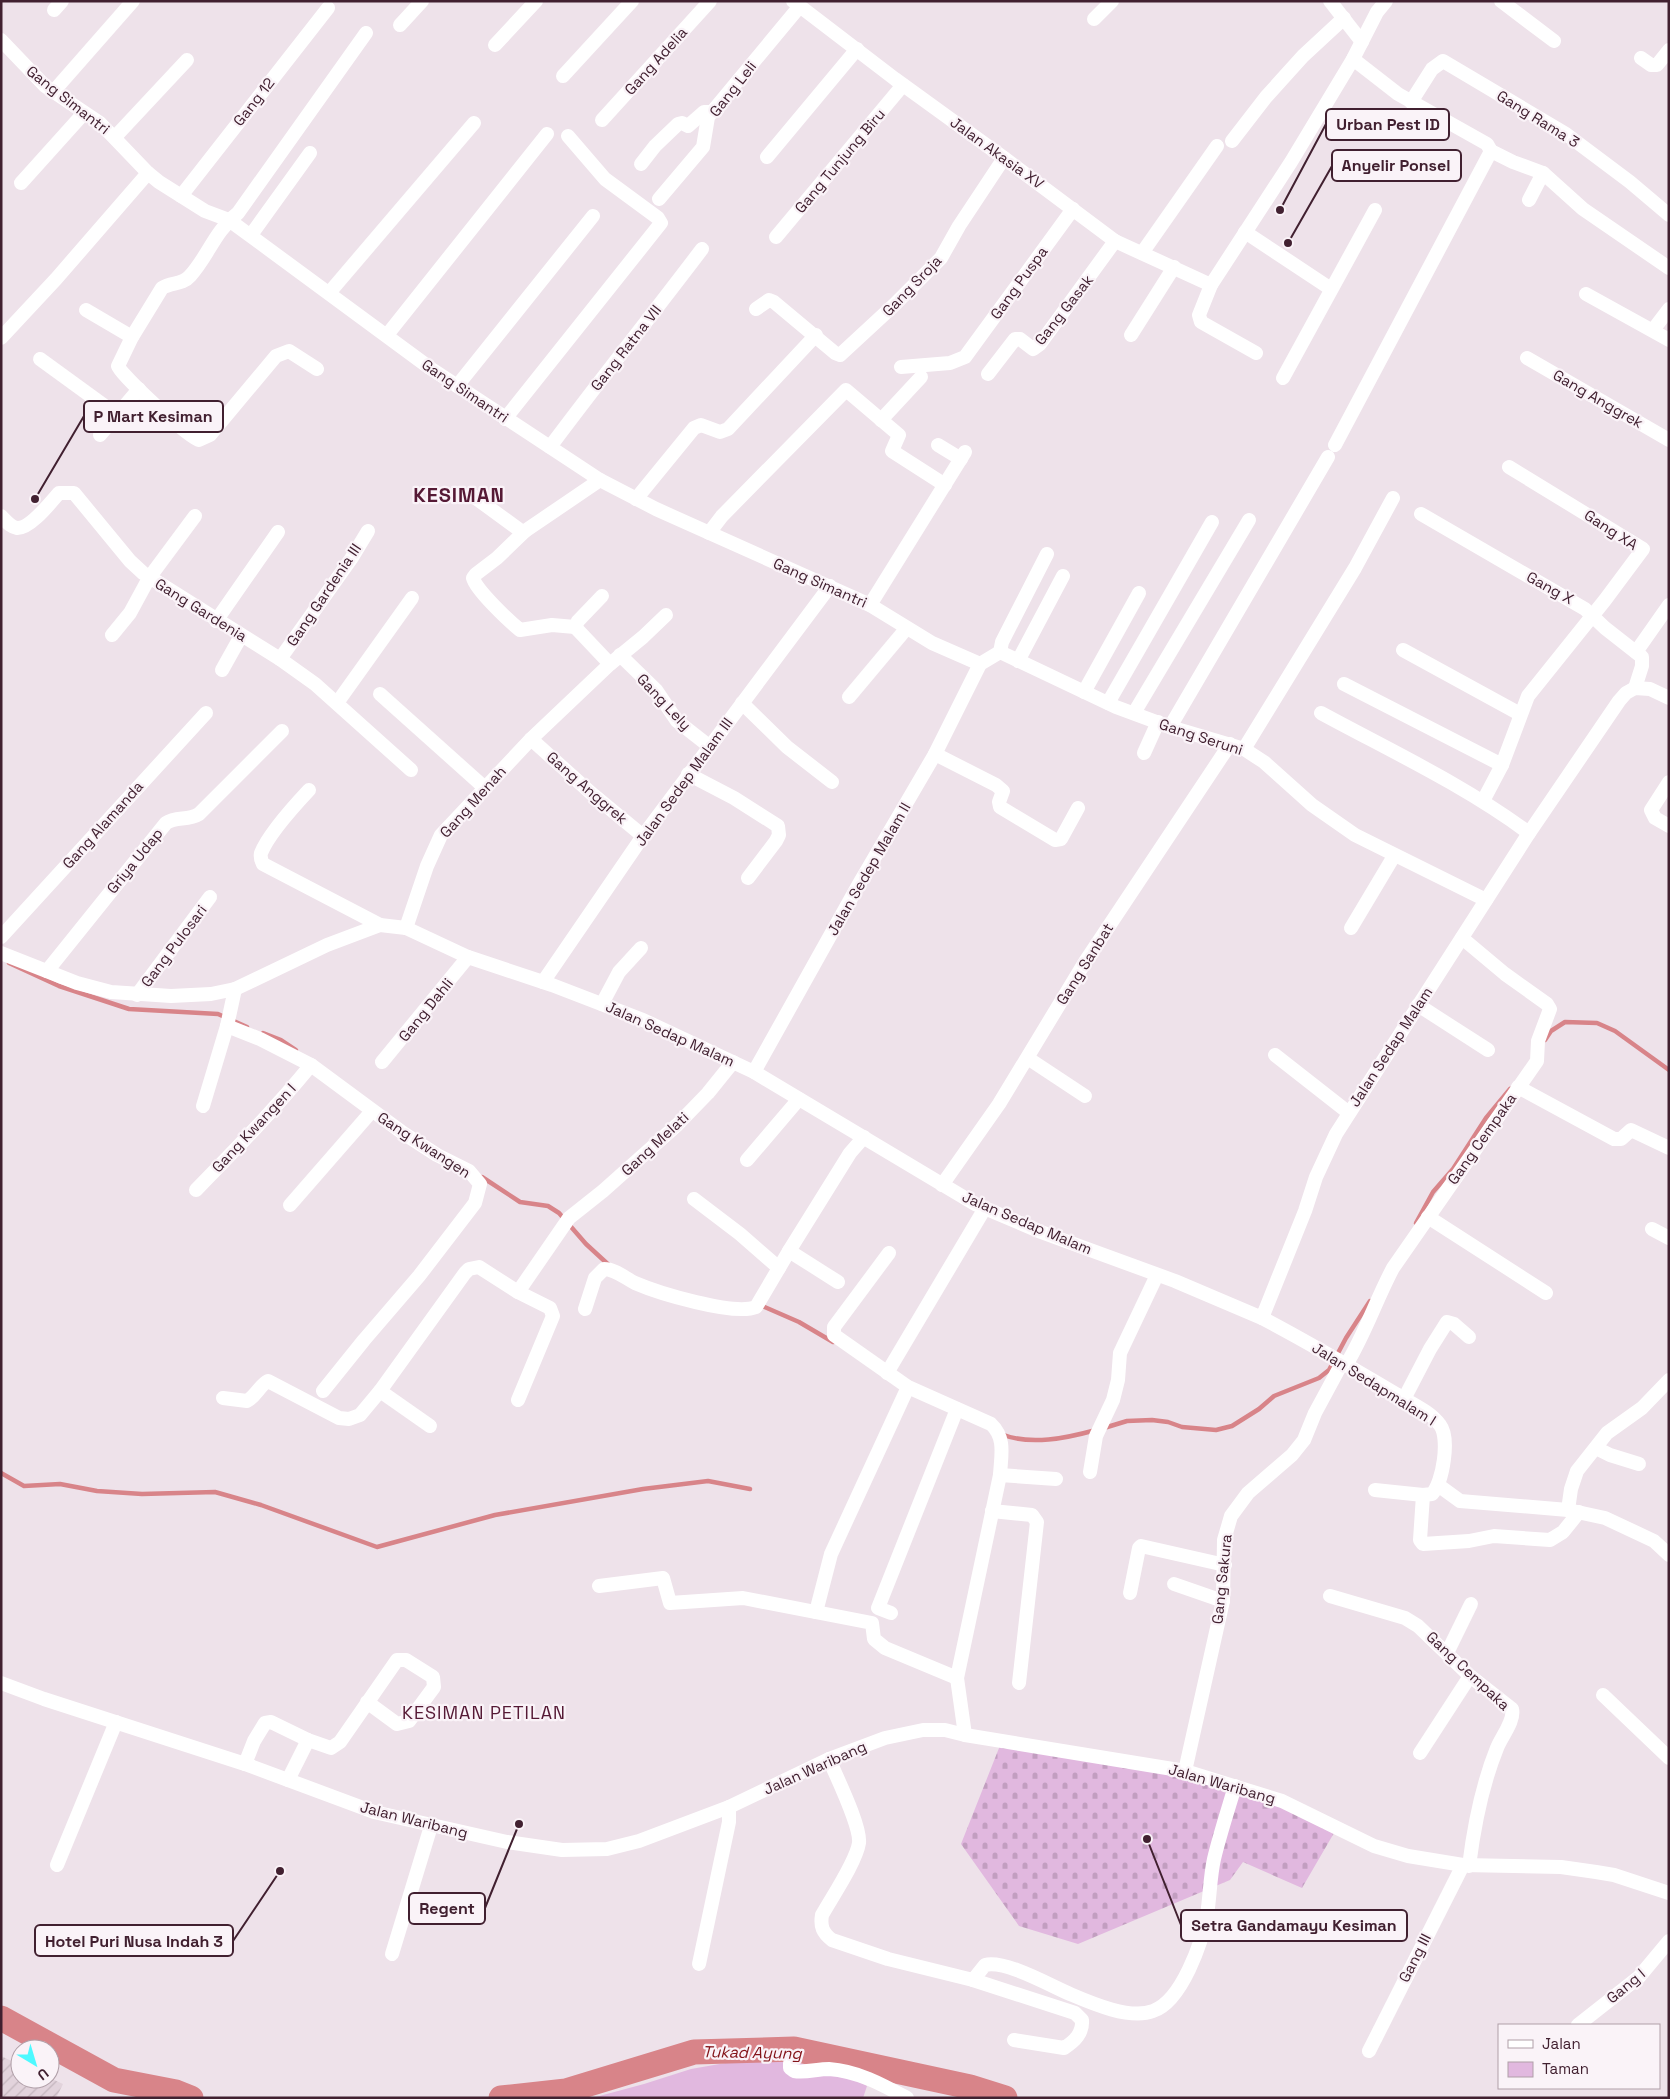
<svg xmlns="http://www.w3.org/2000/svg" width="1670" height="2099" viewBox="0 0 1670 2099" font-family="'Space Grotesk',sans-serif">
	<style>
		.industrial { fill: url(#industrial-furrows) }
		.green { fill: #e1b8df }
		.cemetery { fill: url(#cemetery-stones) }
		.lines { fill: none; stroke-linecap: round; stroke-linejoin: round }
		.stream { stroke: #d88489; stroke-width: 4.5 }
		.river { stroke: #d88489; stroke-width: 25 }
		.minor { stroke: #fff; stroke-width: 14 }
		.tertiary { stroke: #fff; stroke-width: 14 }
		.labels { text-anchor: middle; stroke-width: 4.5; stroke-linejoin: round; paint-order: stroke }
		.street-label { font-size: 15px; fill: #412030; stroke: #faf3f8 }
		.water-label { font-size: 16px; font-style: italic; fill: #831318; stroke: #faf3f8 }
		.quarter-label { font-size: 18px; letter-spacing: 1px; fill: #551935; stroke: #faf3f8 }
		.district-label { font-size: 20px; font-weight: bold; letter-spacing: 1px; fill: #551935; stroke: #faf3f8 }
		.leader { fill: none; stroke: #412030; stroke-width: 2 }
		.callout-dot { fill: #412030; stroke: #faf3f8; stroke-width: 2 }
		.callout { fill: #faf3f8; stroke: #412030; stroke-width: 2 }
		.callout-label { font-size: 16px; text-anchor: middle; font-weight: bold; fill: #412030 }
	</style>
	<defs>
		<pattern id="industrial-furrows" width="10" height="10" patternUnits="userSpaceOnUse" patternTransform="scale(1.25)"><rect width="10" height="10" fill="#e2d3dc"/><path d="M-1 1l2-2M0 10L10 0M9 11l2-2" fill="none" stroke="#c3b5bd"/></pattern>
		<pattern id="cemetery-stones" width="16" height="16" patternUnits="userSpaceOnUse" patternTransform="scale(1.25)"><rect width="16" height="16" fill="#e1b8df"/><path d="M2 7V4a2 2 0 0 1 4 0v3zM10 15v-3a2 2 0 0 1 4 0v3z" fill="#c29ec0"/></pattern>
	</defs>
	<rect width="100%" height="100%" fill="#eee2ea"/>
	<!-- industrial -->
	<polygon class="industrial" points="1,2056 20,2065 20,2079 50,2078 63,2084 56,2098 1,2098"/>
	<!-- green -->
	<path class="green" d="M 754,2058 C 794,2061 833,2066 867,2086 L 863,2098 L 592,2098 L 644,2084 L 691,2069 Z"/>
	<!-- cemetery -->
	<polygon class="cemetery" points="1001,1743 1184,1775 1291,1810 1334,1833 1302,1888 1243,1862 1230,1880 1078,1944 1019,1926 961,1844"/>
	<g class="lines">
		<!-- stream -->
		<g class="stream">
			<polyline points="9,963 59,986 129,1009 218,1014 247,1027"/>
			<polyline points="263,1033 281,1040 296,1050"/>
			<polyline points="1545,1040 1551,1031 1565,1022 1597,1023 1615,1031 1669,1070"/>
			<polyline points="482,1177 520,1202 548,1206 559,1213 586,1244 611,1267"/>
			<polyline points="1416,1223 1433,1192 1453,1169 1486,1118 1510,1089"/>
			<polyline points="760,1305 799,1322 833,1342"/>
			<polyline points="1104,1428 1127,1421 1152,1420 1168,1422 1182,1427 1216,1430 1232,1426 1259,1409 1274,1396 1319,1378 1329,1370 1346,1338 1370,1301"/>
			<path d="M 1001,1434 C 1030,1446 1067,1438 1096,1430"/>
			<polyline points="1,1473 24,1486 60,1484 97,1491 142,1494 215,1492 261,1505 377,1547 495,1515 643,1489 708,1481 750,1489"/>
		</g>
		<!-- river -->
		<g class="river">
			<polyline points="1,2018 114,2080 176,2092 191,2098"/>
			<polyline points="501,2098 566,2091 694,2052 794,2049 970,2087 1005,2098"/>
		</g>
		<!-- minor -->
		<g class="minor">
			<polyline points="793,1 895,79 1004,158 1115,241 1211,285"/>
			<polyline points="1330,1 1362,42"/>
			<polyline points="1501,1 1554,41"/>
			<polyline points="54,10 62,1"/>
			<polyline points="1094,19 1112,1"/>
			<polyline points="400,25 422,1"/>
			<polyline points="1,40 45,86 100,123 148,173 159,182 205,211 229,220 430,368 600,480 656,509 870,605 932,643 980,664"/>
			<polyline points="495,45 536,1"/>
			<polyline points="1641,58 1651,65 1657,65 1669,50"/>
			<polyline points="1353,59 1398,94 1487,144 1491,151"/>
			<polyline points="563,76 632,1"/>
			<polyline points="53,92 133,1"/>
			<polyline points="1411,102 1432,69 1443,61 1566,134 1630,182 1669,215"/>
			<polyline points="602,120 710,1"/>
			<polyline points="115,137 187,60"/>
			<polyline points="1232,141 1266,97 1303,56 1344,18"/>
			<polyline points="1491,151 1513,162 1543,173 1583,209 1669,268"/>
			<polyline points="767,157 857,49"/>
			<polyline points="641,164 655,146 678,124 682,123 688,126 704,112 712,112"/>
			<polyline points="21,183 84,113"/>
			<polyline points="181,196 328,8"/>
			<polyline points="659,199 703,147 708,117 712,112 800,6"/>
			<polyline points="1529,200 1543,173"/>
			<polyline points="1245,232 1331,289"/>
			<polyline points="251,235 310,153"/>
			<polyline points="776,237 903,85"/>
			<polyline points="1142,253 1217,146"/>
			<polyline points="329,293 474,123"/>
			<polyline points="1586,294 1669,340"/>
			<polyline points="756,309 769,300 774,302 835,353 840,355 893,306 941,258 959,226 1004,158"/>
			<polyline points="86,310 132,337"/>
			<polyline points="1653,330 1669,309"/>
			<polyline points="387,335 547,134"/>
			<polyline points="1131,335 1174,267"/>
			<polyline points="1,338 56,279 148,173"/>
			<polyline points="1256,353 1201,322 1199,315 1211,285 1291,162 1353,59 1377,12 1386,1"/>
			<polyline points="1527,358 1669,440"/>
			<polyline points="40,359 117,415"/>
			<polyline points="901,367 950,363 965,357 1073,209"/>
			<path d="M 317,369 L 289,351 L 276,356 L 210,435 L 199,440 C 190,439 120,374 118,366 L 132,337 L 162,288 C 172,282 182,285 190,276 C 209,255 214,232 238,213 L 366,33"/>
			<polyline points="988,374 1015,339 1020,339 1033,349 1040,344 1115,241"/>
			<polyline points="1283,378 1375,210"/>
			<polyline points="457,386 593,216"/>
			<polyline points="505,419 661,223 658,218 605,179 568,136"/>
			<polyline points="881,420 921,377"/>
			<polyline points="100,435 139,389"/>
			<polyline points="938,445 961,459"/>
			<polyline points="1335,445 1491,151"/>
			<path d="M 550,447 C 600,380 652,315 702,249"/>
			<polyline points="473,496 521,531 525,531"/>
			<polyline points="636,499 694,428 701,425 720,432 728,429 816,335"/>
			<polyline points="1421,514 1585,609 1605,628 1642,657 1642,666 1635,688"/>
			<path d="M 1,516 C 6,521 10,527 17,528 C 30,529 51,502 59,493 L 74,493 L 130,561 L 143,573 L 280,659 L 315,684 L 411,770"/>
			<polyline points="709,533 722,516 846,390 899,435 892,451 945,485"/>
			<polyline points="602,596 578,621 575,627 610,664"/>
			<polyline points="870,605 965,452"/>
			<polyline points="216,621 278,532"/>
			<path d="M 575,627 L 552,625 L 520,630 C 509,621 476,590 473,578 L 476,574 L 497,558 L 525,531 L 600,480"/>
			<polyline points="112,635 130,613 149,578 195,516"/>
			<polyline points="1403,650 1520,714"/>
			<polyline points="1000,652 1002,642 1047,554"/>
			<polyline points="1636,652 1669,605"/>
			<polyline points="620,655 656,690 677,721 709,746"/>
			<polyline points="280,659 351,559 368,531"/>
			<polyline points="1018,661 1063,576"/>
			<polyline points="222,670 241,636"/>
			<polyline points="1344,684 1502,765"/>
			<polyline points="1084,692 1139,593"/>
			<polyline points="380,694 485,788"/>
			<polyline points="849,697 906,629"/>
			<polyline points="337,703 412,598"/>
			<polyline points="742,703 787,747 832,782"/>
			<polyline points="1108,703 1212,522"/>
			<polyline points="1134,713 1249,520"/>
			<path d="M 1321,713 C 1391,751 1464,785 1529,833"/>
			<polyline points="1170,727 1328,457"/>
			<polyline points="531,739 591,793 643,836"/>
			<polyline points="1244,749 1355,568 1393,498"/>
			<polyline points="1144,753 1158,722"/>
			<polyline points="935,754 996,785 1003,791 999,802 1000,807 1055,840 1061,839 1078,808"/>
			<polyline points="688,774 734,798 778,826 779,835 776,841 748,878"/>
			<polyline points="1669,782 1651,810 1655,818 1669,826"/>
			<path d="M 309,790 C 294,806 269,833 261,853 C 260,857 261,860 263,864 L 380,925"/>
			<polyline points="1483,801 1502,765 1528,696 1605,600 1643,549 1509,467"/>
			<polyline points="406,928 427,866 441,835 531,739 610,664 643,637 666,615"/>
			<polyline points="1351,928 1394,856"/>
			<polyline points="1,937 206,713"/>
			<path d="M 47,971 L 166,823 C 176,816 188,821 199,814 L 282,731"/>
			<polyline points="543,982 643,836 830,586"/>
			<polyline points="137,995 210,897"/>
			<polyline points="602,1004 619,972 641,948"/>
			<polyline points="1418,1005 1488,1050"/>
			<polyline points="227,1026 260,1039 311,1065 403,1133 437,1155 469,1171 480,1184 475,1203 419,1276 364,1340 323,1391"/>
			<polyline points="1275,1055 1349,1113"/>
			<polyline points="1029,1059 1085,1096"/>
			<polyline points="382,1062 468,957"/>
			<polyline points="754,1072 859,884 935,754 980,664 1000,652 1116,707 1170,727 1244,749 1264,762 1312,805 1355,835 1486,900"/>
			<polyline points="1518,1087 1614,1139 1621,1139 1631,1130 1669,1148"/>
			<polyline points="203,1106 227,1026 235,989"/>
			<polyline points="747,1160 799,1099"/>
			<polyline points="942,1185 999,1104 1085,962 1230,744"/>
			<path d="M 196,1190 C 236,1149 275,1109 311,1065"/>
			<polyline points="694,1199 740,1234 779,1268"/>
			<polyline points="290,1205 372,1111"/>
			<polyline points="1428,1217 1546,1293"/>
			<polyline points="1652,1229 1669,1238"/>
			<polyline points="789,1251 838,1282"/>
			<path d="M 889,1253 L 834,1327 L 834,1335 L 908,1387 L 991,1424 C 1006,1438 1001,1456 1000,1475 L 957,1678 L 965,1735"/>
			<polyline points="518,1292 569,1218 603,1191 677,1125 708,1093 733,1062"/>
			<path d="M 585,1309 L 595,1278 L 604,1269 C 615,1269 625,1278 635,1283 C 658,1293 734,1316 756,1307 L 789,1251 L 850,1153 L 864,1137"/>
			<path d="M 1262,1318 C 1308,1342 1352,1368 1396,1394 C 1410,1403 1430,1411 1440,1425 C 1450,1438 1443,1482 1432,1494 L 1423,1495 L 1375,1490"/>
			<path d="M 1346,1365 C 1365,1334 1376,1300 1393,1268 L 1537,1061 L 1538,1041 L 1550,1009 L 1547,1004 L 1505,974 L 1462,938"/>
			<polyline points="887,1373 985,1208"/>
			<polyline points="380,1391 430,1426"/>
			<path d="M 223,1398 L 247,1401 C 256,1396 260,1385 268,1381 L 339,1418 L 349,1419 L 360,1415 L 380,1391 L 465,1273 L 469,1269 L 479,1267 L 518,1292 L 550,1308 L 553,1316 L 518,1400"/>
			<polyline points="1404,1399 1430,1349 1447,1322 1454,1324 1469,1337"/>
			<polyline points="1596,1448 1610,1455 1639,1464"/>
			<polyline points="1090,1472 1096,1436 1113,1400 1118,1380 1120,1353 1157,1275"/>
			<polyline points="1000,1475 1056,1479"/>
			<polyline points="1438,1485 1460,1501 1568,1510 1605,1518 1654,1541 1669,1555"/>
			<polyline points="1423,1495 1420,1540 1423,1544 1469,1541 1494,1536 1550,1540 1563,1532 1579,1512"/>
			<polyline points="1568,1510 1571,1489 1577,1471 1607,1433 1642,1408 1669,1380"/>
			<polyline points="992,1511 1032,1515 1037,1522 1019,1683"/>
			<polyline points="1174,1584 1223,1601"/>
			<polyline points="599,1586 663,1578 670,1603 743,1598 872,1623 874,1639 885,1648 957,1678"/>
			<polyline points="1130,1593 1139,1548 1141,1546 1225,1565"/>
			<path d="M 1330,1596 L 1405,1618 L 1418,1626 L 1470,1676 L 1512,1709 C 1515,1721 1501,1737 1497,1748 C 1482,1785 1474,1826 1469,1866"/>
			<polyline points="816,1612 831,1554 908,1387"/>
			<polyline points="891,1613 878,1608 957,1409"/>
			<polyline points="1447,1653 1471,1604"/>
			<polyline points="1603,1695 1669,1758"/>
			<polyline points="1420,1753 1470,1676"/>
			<path d="M 829,1759 C 836,1776 861,1826 859,1843 C 856,1862 832,1897 822,1915 C 820,1927 823,1933 832,1940 L 888,1959 L 973,1980 L 1075,2013 L 1082,2020 C 1083,2033 1075,2041 1064,2048 L 1014,2040"/>
			<polyline points="245,1764 254,1741 265,1723 271,1722 308,1740 331,1748 340,1742 397,1660 406,1660 433,1677 434,1687 409,1721 397,1724 367,1702"/>
			<polyline points="1185,1771 1223,1601 1224,1540 1231,1516 1248,1493 1292,1455 1304,1440 1315,1413 1342,1363"/>
			<polyline points="288,1780 308,1740"/>
			<polyline points="57,1865 116,1722"/>
			<polyline points="392,1954 431,1826"/>
			<polyline points="699,1964 729,1822 729,1807"/>
			<path d="M 973,1980 L 985,1965 C 1006,1960 1049,1985 1070,1994 C 1091,2003 1130,2020 1153,2011 C 1182,2001 1202,1942 1207,1915 C 1210,1896 1210,1877 1214,1859 C 1220,1834 1228,1810 1235,1786"/>
			<polyline points="1578,2025 1639,1977 1669,1941"/>
			<polyline points="1369,2051 1463,1865"/>
			<path d="M 790,2063 L 790,2068 L 794,2071 C 806,2073 817,2069 829,2069 C 858,2071 883,2085 907,2098"/>
		</g>
		<!-- tertiary -->
		<g class="tertiary">
			<polyline points="1,953 77,983 111,992 171,996 211,994 235,989 327,945 380,925 406,928 468,957 552,985 643,1020 754,1072 975,1204 1041,1232 1175,1281 1262,1318 1305,1211 1316,1177 1336,1134 1529,833 1619,701 1626,693 1635,688 1650,689 1669,698"/>
			<polyline points="1,1683 44,1699 245,1764 374,1812 507,1842 562,1850 607,1849 639,1841 729,1807 829,1759 885,1738 923,1730 945,1730 965,1735 1185,1771 1282,1801 1374,1846 1408,1856 1463,1865 1561,1867 1596,1872 1614,1875 1669,1893"/>
		</g>
	</g>
	<g class="labels">
		<!-- street labels -->
		<g class="street-label">
			<text transform="translate(656 61) rotate(-48)" y="5">Gang Adelia</text>
			<text transform="translate(733 89) rotate(-52)" y="5">Gang Leli</text>
			<text transform="translate(68 100) rotate(38)" y="5">Gang Simantri</text>
			<text transform="translate(254 102) rotate(-52)" y="5">Gang 12</text>
			<text transform="translate(1538 119) rotate(32)" y="5">Gang Rama 3</text>
			<text transform="translate(997 153) rotate(36)" y="5">Jalan Akasia XV</text>
			<text transform="translate(840 161) rotate(-50)" y="5">Gang Tunjung Biru</text>
			<text transform="translate(1019 283) rotate(-54)" y="5">Gang Puspa</text>
			<text transform="translate(912 286) rotate(-46)" y="5">Gang Sroja</text>
			<text transform="translate(1064 310) rotate(-52)" y="5">Gang Gasak</text>
			<text transform="translate(626 348) rotate(-52)" y="5">Gang Ratna VII</text>
			<text transform="translate(465 391) rotate(34)" y="5">Gang Simantri</text>
			<text transform="translate(1598 399) rotate(30)" y="5">Gang Anggrek</text>
			<text transform="translate(1611 530) rotate(33)" y="5">Gang XA</text>
			<text transform="translate(820 583) rotate(24)" y="5">Gang Simantri</text>
			<text transform="translate(1550 588) rotate(29)" y="5">Gang X</text>
			<text transform="translate(324 595) rotate(-56)" y="5">Gang Gardenia III</text>
			<text transform="translate(201 610) rotate(32)" y="5">Gang Gardenia</text>
			<text transform="translate(664 702) rotate(47)" y="5">Gang Lely</text>
			<text transform="translate(1201 737) rotate(18)" y="5">Gang Seruni</text>
			<text transform="translate(684 782) rotate(-54)" y="5">Jalan Sedep Malam III</text>
			<text transform="translate(587 788) rotate(41)" y="5">Gang Anggrek</text>
			<text transform="translate(473 802) rotate(-48)" y="5">Gang Menah</text>
			<text transform="translate(103 825) rotate(-48)" y="5">Gang Alamanda</text>
			<text transform="translate(135 861) rotate(-51)" y="5">Griya Udap</text>
			<text transform="translate(869 869) rotate(-60)" y="5">Jalan Sedep Malam II</text>
			<text transform="translate(174 946) rotate(-53)" y="5">Gang Pulosari</text>
			<text transform="translate(1085 964) rotate(-58)" y="5">Gang Sanbat</text>
			<text transform="translate(426 1010) rotate(-51)" y="5">Gang Dahli</text>
			<text transform="translate(670 1034) rotate(24)" y="5">Jalan Sedap Malam</text>
			<text transform="translate(1391 1047) rotate(-57)" y="5">Jalan Sedap Malam</text>
			<text transform="translate(254 1128) rotate(-47)" y="5">Gang Kwangen I</text>
			<text transform="translate(1482 1139) rotate(-55)" y="5">Gang Cempaka</text>
			<text transform="translate(655 1144) rotate(-43)" y="5">Gang Melati</text>
			<text transform="translate(424 1145) rotate(33)" y="5">Gang Kwangen</text>
			<text transform="translate(1027 1223) rotate(23)" y="5">Jalan Sedap Malam</text>
			<text transform="translate(1374 1384) rotate(32)" y="5">Jalan Sedapmalam I</text>
			<text transform="translate(1222 1579) rotate(-84)" y="5">Gang Sakura</text>
			<text transform="translate(1468 1671) rotate(43)" y="5">Gang Cempaka</text>
			<text transform="translate(815 1768) rotate(-24)" y="5">Jalan Waribang</text>
			<text transform="translate(1222 1784) rotate(16)" y="5">Jalan Waribang</text>
			<text transform="translate(414 1820) rotate(14)" y="5">Jalan Waribang</text>
			<text transform="translate(1415 1958) rotate(-63)" y="5">Gang III</text>
			<text transform="translate(1626 1986) rotate(-40)" y="5">Gang I</text>
		</g>
		<!-- water labels -->
		<g class="water-label">
			<text transform="translate(752 2052) rotate(1)" y="6">Tukad Ayung</text>
		</g>
		<!-- quarter labels -->
		<g class="quarter-label">
			<text x="484" y="1719">KESIMAN PETILAN</text>
		</g>
		<!-- district labels -->
		<g class="district-label">
			<text x="459" y="502">KESIMAN</text>
		</g>
	</g>
	<!-- callouts -->
	<path class="leader" d="M1280 210L1326 124M1288 243L1332 166M35 499L84 416M519 1824L485 1908M1147 1839L1181 1925M280 1871L233 1941"/>
	<g class="callout-dot">
		<circle cx="1280" cy="210" r="5"/>
		<circle cx="1288" cy="243" r="5"/>
		<circle cx="35" cy="499" r="5"/>
		<circle cx="519" cy="1824" r="5"/>
		<circle cx="1147" cy="1839" r="5"/>
		<circle cx="280" cy="1871" r="5"/>
	</g>
	<g class="callout">
		<rect x="1326" y="109" width="123" height="31" rx="5"/>
		<rect x="1332" y="150" width="129" height="31" rx="5"/>
		<rect x="84" y="401" width="139" height="31" rx="5"/>
		<rect x="409" y="1893" width="76" height="31" rx="5"/>
		<rect x="1181" y="1910" width="226" height="31" rx="5"/>
		<rect x="35" y="1925" width="198" height="31" rx="5"/>
	</g>
	<g class="callout-label">
		<text x="1388" y="130">Urban Pest ID</text>
		<text x="1396" y="171">Anyelir Ponsel</text>
		<text x="153" y="422">P Mart Kesiman</text>
		<text x="447" y="1914">Regent</text>
		<text x="1294" y="1931">Setra Gandamayu Kesiman</text>
		<text x="134" y="1947">Hotel Puri Nusa Indah 3</text>
	</g>
	<!-- border -->
	<rect width="1670" height="2099" fill="none" stroke="#412030" stroke-width="5"/>
	<!-- legend -->
	<rect x="1498" y="2024" width="162" height="65" fill="#faf3f8" stroke="#b09fa8"/>
	<rect x="1508" y="2040" width="25" height="8" fill="#ffffff" stroke="#b09fa8"/>
	<text x="1542" y="2049" font-size="15" fill="#412030">Jalan</text>
	<rect x="1508" y="2062" width="25" height="15" fill="#e1b8df" stroke="#b09fa8"/>
	<text x="1542" y="2074" font-size="15" fill="#412030">Taman</text>
	<!-- north arrow -->
	<g transform="translate(35 2064) rotate(142)"><circle r="24" fill="#faf3f8" stroke="#b09fa8"/>
	<path d="M0-4L9 19L0 12L-9 19Z" fill="#4ef9ff"/>
	<text y="-8" font-size="14" font-weight="bold" text-anchor="middle" fill="#412030">U</text>
	</g>
</svg>
